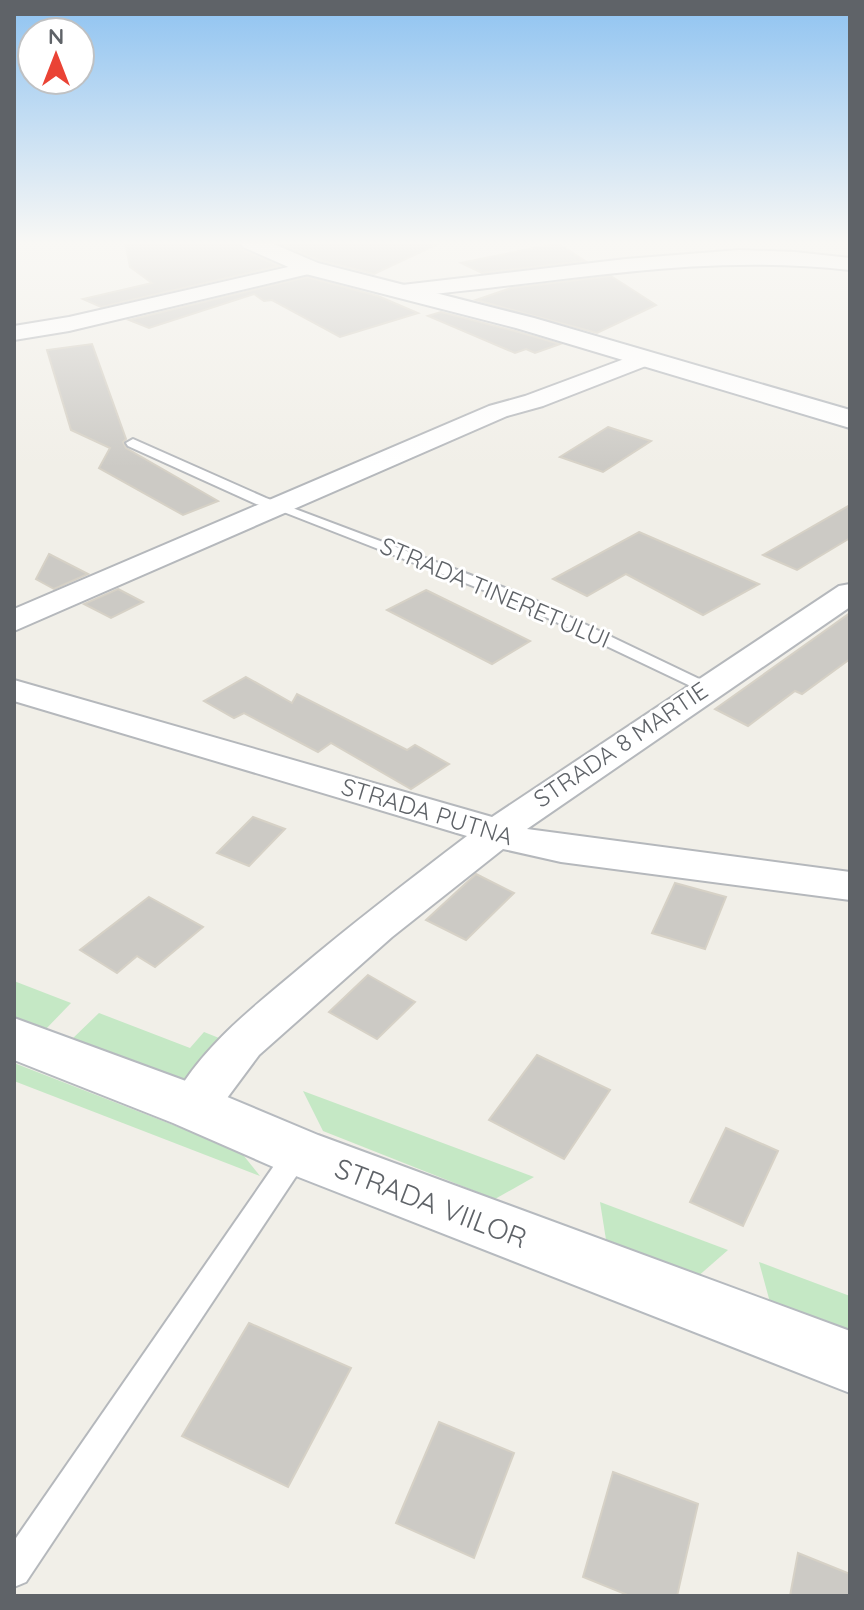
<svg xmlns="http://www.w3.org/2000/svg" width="864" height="1610" viewBox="0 0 864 1610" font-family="Quicksand,sans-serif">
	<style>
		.green { fill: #c5e8c5 }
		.building { fill: #cccac5; stroke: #d6d1c6; stroke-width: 2 }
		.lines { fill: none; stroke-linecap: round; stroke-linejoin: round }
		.lane-casing { stroke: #b5b8bc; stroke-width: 4 }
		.street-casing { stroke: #b5b8bc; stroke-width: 4 }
		.secondary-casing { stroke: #b6babf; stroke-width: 4 }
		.lane { fill: #fff; fill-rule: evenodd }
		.street { fill: #fff; fill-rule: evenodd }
		.secondary { fill: #fff; fill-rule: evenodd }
		.labels { text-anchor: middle; stroke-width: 6; stroke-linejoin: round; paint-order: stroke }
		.street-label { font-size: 24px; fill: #5f6368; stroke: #fff }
		.near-street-label { font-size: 28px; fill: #5f6368; stroke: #fff }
	</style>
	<rect width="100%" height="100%" fill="#f1efe8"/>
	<!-- green -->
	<g class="green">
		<polygon points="14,981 71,1003 43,1032 14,1021"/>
		<polygon points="99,1013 190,1048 204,1032 224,1040 192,1079 176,1079 70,1041"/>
		<polygon points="14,1063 240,1151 260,1176 14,1081"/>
		<polygon points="303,1091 534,1177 495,1199 323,1131"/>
		<polygon points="600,1202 728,1250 696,1278 607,1246"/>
		<polygon points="759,1262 850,1296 850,1337 771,1306"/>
	</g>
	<!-- building -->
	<g class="building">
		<polygon points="125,242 237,242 242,250 279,266 101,307 83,299 152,283 130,267"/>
		<polygon points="275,242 442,242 374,274 319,260"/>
		<polygon points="558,243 585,261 482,273 461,263"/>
		<polygon points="611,276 656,305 597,333 476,300 511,288"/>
		<polygon points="307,277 378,296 418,313 340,337 272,300 264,301 254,294 149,328 129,320"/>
		<polygon points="441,312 515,331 560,344 535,353 526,349 515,353 428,316"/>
		<polygon points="92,344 126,439 123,442 126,448 218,501 183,515 99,468 110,448 71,430 47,350"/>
		<polygon points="608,427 651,441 603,472 560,457"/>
		<polygon points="850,505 850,538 797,570 763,555"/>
		<polygon points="639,532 759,584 703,615 626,574 587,596 553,579"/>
		<polygon points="49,554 88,574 54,589 36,579"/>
		<polygon points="118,589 143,602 111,618 84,604"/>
		<polygon points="426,590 530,641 492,664 387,610"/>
		<polygon points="850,613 850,659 802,694 795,691 748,726 715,709"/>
		<polygon points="246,677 292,703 297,694 407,750 415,745 449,764 411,789 331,743 318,752 244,713 234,718 204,701"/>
		<polygon points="253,817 285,829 249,866 217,853"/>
		<polygon points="476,874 514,893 466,940 426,920"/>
		<polygon points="675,883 726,897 705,949 652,933"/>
		<polygon points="149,897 203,927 155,967 137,956 117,973 80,950"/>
		<polygon points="368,975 415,1002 377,1039 329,1012"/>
		<polygon points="537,1055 610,1090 564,1159 489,1120"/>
		<polygon points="726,1128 778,1151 743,1226 690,1202"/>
		<polygon points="249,1323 351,1368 288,1487 182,1436"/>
		<polygon points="439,1422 514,1453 474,1558 396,1523"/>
		<polygon points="613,1472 698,1504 677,1596 630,1596 583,1577"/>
		<polygon points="798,1553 850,1574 850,1596 790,1596"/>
	</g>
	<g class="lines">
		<defs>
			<g id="lane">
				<polygon points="133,439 266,498 526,596 716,687 707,692 701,691 514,602 276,509 256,504 128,446 126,443"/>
				<polygon points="298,1141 307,1144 311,1152 307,1160 26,1582 14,1587 14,1541 289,1144"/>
			</g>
			<g id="street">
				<path d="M 739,250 L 795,252 L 850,258 L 850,270 C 695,252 555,284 402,297 L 392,291 L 402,285 L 626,259 Z"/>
				<polygon points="310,262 317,264 320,268 317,272 69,331 14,340 14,326 69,317"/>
				<polygon points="643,352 651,354 655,359 651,364 543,406 507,416 14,631 14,609 489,406 525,396"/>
				<path d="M 850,584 L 850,607 L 527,829 L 850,872 L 850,900 L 561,862 L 503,849 L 392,937 L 259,1055 L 210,1121 L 193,1126 L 176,1121 L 169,1107 C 197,1052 247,1012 294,973 C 350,925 408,881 467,836 L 14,701 L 14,680 L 492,817 L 839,586 Z"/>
			</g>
			<g id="secondary">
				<polygon points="240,242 269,242 318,263 534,318 850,410 850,428 516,328 302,273 243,247"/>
				<polygon points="14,1018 213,1091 318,1135 850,1331 850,1393 278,1169 173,1123 14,1060"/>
			</g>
		</defs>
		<!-- lane casing -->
		<use href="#lane" class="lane-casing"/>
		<!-- street casing -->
		<use href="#street" class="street-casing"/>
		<!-- secondary casing -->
		<use href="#secondary" class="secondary-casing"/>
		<!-- lane -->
		<use href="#lane" class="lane"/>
		<!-- street -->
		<use href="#street" class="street"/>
		<!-- secondary -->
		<use href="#secondary" class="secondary"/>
	</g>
	<!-- sky -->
	<linearGradient id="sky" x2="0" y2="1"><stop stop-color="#8fc3f1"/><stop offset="0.52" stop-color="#f9f8f5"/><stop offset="1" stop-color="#f9f8f5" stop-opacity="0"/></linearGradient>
	<rect width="864" height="467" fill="url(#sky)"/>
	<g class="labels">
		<!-- street labels -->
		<g class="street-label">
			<text transform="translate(495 593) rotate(23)" y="8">STRADA TINERETULUI</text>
			<text transform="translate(621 745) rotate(-34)" y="8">STRADA 8 MARTIE</text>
			<text transform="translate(427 812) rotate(17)" y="8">STRADA PUTNA</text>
		</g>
		<!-- near-street labels -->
		<g class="near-street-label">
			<text transform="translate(431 1203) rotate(21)" y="10">STRADA VIILOR</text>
		</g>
	</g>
	<!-- border -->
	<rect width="864" height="1610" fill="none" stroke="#5f6368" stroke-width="32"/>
	<!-- north arrow -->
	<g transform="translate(56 56)"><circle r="38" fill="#ffffff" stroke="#bfc1c3" stroke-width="2"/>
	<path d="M0-6L14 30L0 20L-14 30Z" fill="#ea4335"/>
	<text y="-12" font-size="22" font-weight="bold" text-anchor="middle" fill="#5f6368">N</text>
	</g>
</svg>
